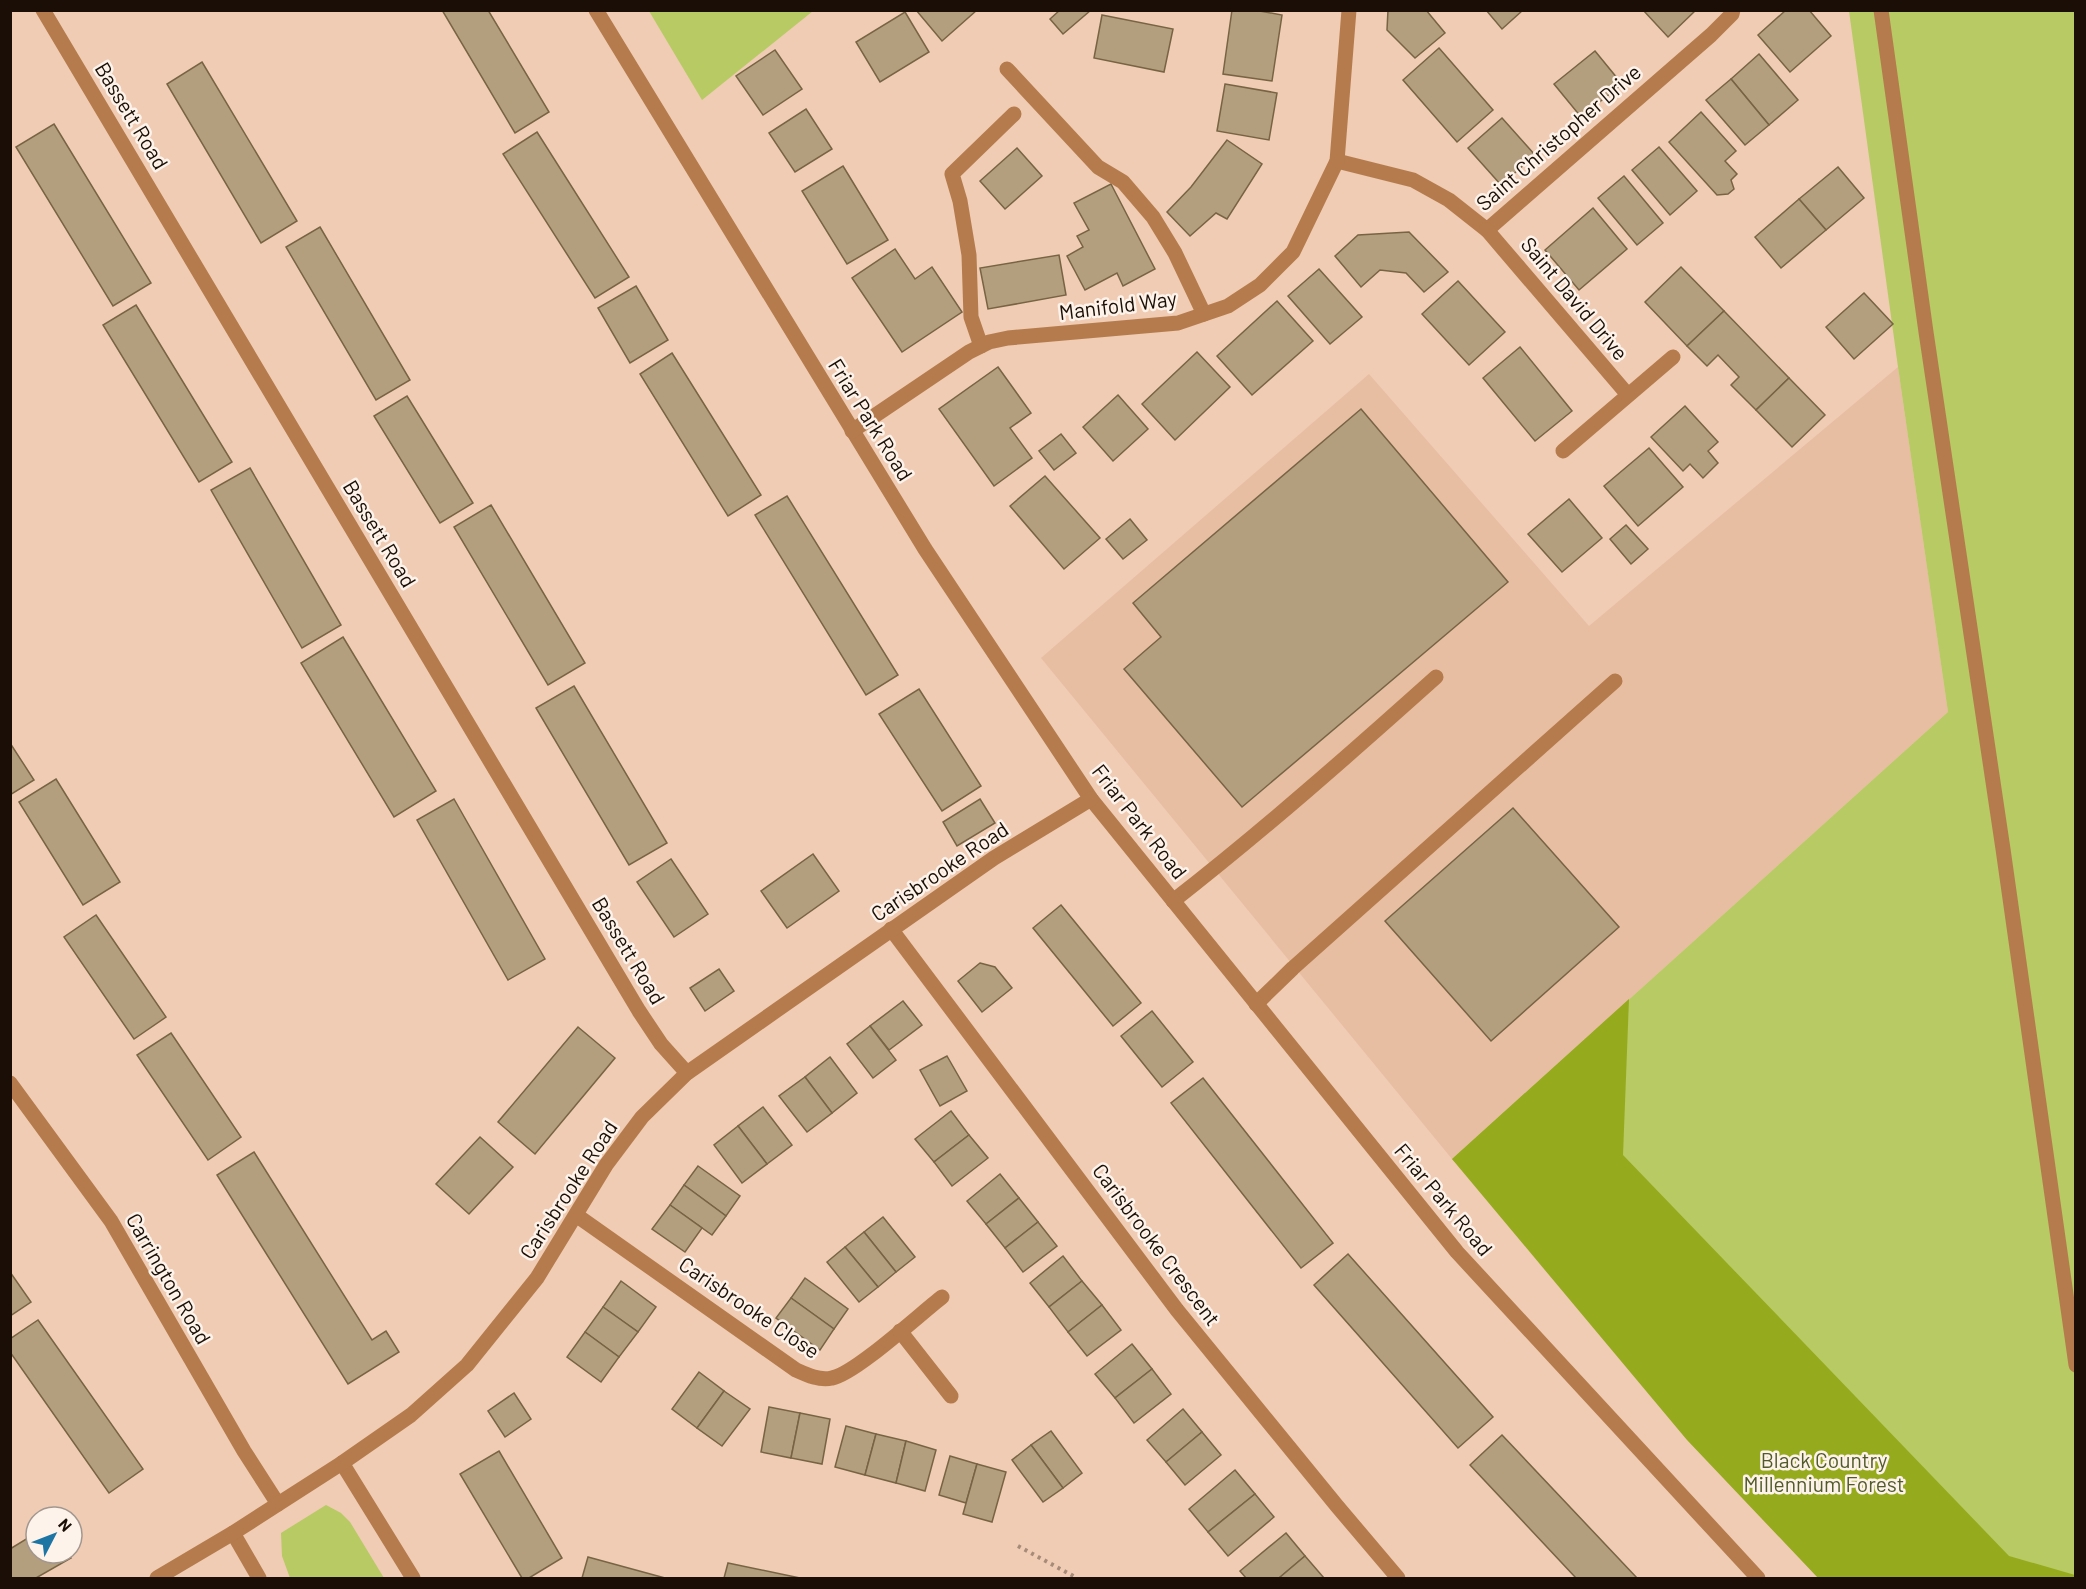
<svg xmlns="http://www.w3.org/2000/svg" width="2086" height="1589" viewBox="0 0 2086 1589" font-family="Barlow,sans-serif">
	<style>
		.built { fill: #e7bea2 }
		.green { fill: #b7ca63 }
		.forest { fill: #96aa1d }
		.building { fill: #b39e7d; stroke: #786445; stroke-width: 1.5 }
		.lines { fill: none; stroke-linecap: round; stroke-linejoin: round }
		.path { stroke: #a68b78; stroke-width: 4; stroke-dasharray: 3 4.5; stroke-linecap: butt }
		.service { stroke: #b57b4c; stroke-width: 15 }
		.minor { stroke: #b57b4c; stroke-width: 15 }
		.labels { text-anchor: middle; stroke-width: 5; stroke-linejoin: round; paint-order: stroke }
		.street-label { font-size: 21px; fill: #1a0e06; stroke: #fdf3eb }
		.park-label { font-size: 21px; fill: #525b28; stroke: #fdf3eb }
	</style>
	<rect width="100%" height="100%" fill="#efccb3"/>
	<!-- built -->
	<polygon class="built" points="1898,367 1948,712 1452,1159 1041,658 1369,374 1589,626"/>
	<!-- green -->
	<g class="green">
		<polygon points="649,11 813,11 702,100"/>
		<polygon points="1849,11 2075,11 2075,1578 1845,1578 1452,1159 1948,712 1898,367"/>
		<polygon points="326,1505 341,1513 350,1522 384,1578 290,1578 282,1556 281,1533"/>
	</g>
	<!-- forest -->
	<polygon class="forest" points="1629,999 1623,1155 2009,1556 2075,1575 2075,1578 1818,1578 1687,1440 1452,1159"/>
	<!-- building -->
	<g class="building">
		<polygon points="442,10 488,10 549,112 515,133"/>
		<polygon points="916,10 977,10 942,41"/>
		<polygon points="1060,10 1091,10 1063,34 1050,19"/>
		<polygon points="1232,10 1254,10 1282,15 1272,81 1223,74"/>
		<polygon points="1388,10 1426,10 1445,33 1415,58 1387,30"/>
		<polygon points="1486,10 1523,10 1502,29"/>
		<polygon points="1643,10 1696,10 1668,37"/>
		<polygon points="1786,10 1809,10 1831,36 1790,72 1758,35"/>
		<polygon points="905,12 929,52 880,82 856,42"/>
		<polygon points="1102,15 1173,29 1164,72 1094,58"/>
		<polygon points="1439,48 1493,110 1457,142 1403,80"/>
		<polygon points="775,50 802,89 763,115 736,76"/>
		<polygon points="1595,51 1622,84 1581,117 1554,84"/>
		<polygon points="1759,54 1798,100 1769,125 1731,79"/>
		<polygon points="202,62 297,221 261,243 167,84"/>
		<polygon points="1731,79 1769,125 1745,145 1706,100"/>
		<polygon points="1225,84 1277,93 1269,140 1217,131"/>
		<polygon points="806,109 832,149 795,172 769,133"/>
		<polygon points="1701,112 1736,151 1725,161 1737,174 1731,180 1734,189 1728,194 1717,195 1669,142"/>
		<polygon points="1502,118 1535,155 1501,185 1468,148"/>
		<polygon points="54,124 151,283 113,306 16,147"/>
		<polygon points="537,132 629,277 595,298 503,154"/>
		<polygon points="1227,140 1262,164 1227,219 1216,213 1190,236 1167,212 1191,187"/>
		<polygon points="1659,147 1697,191 1670,215 1632,170"/>
		<polygon points="1017,148 1042,176 1005,209 980,181"/>
		<polygon points="843,166 888,240 847,264 802,191"/>
		<polygon points="1838,167 1864,198 1826,230 1799,199"/>
		<polygon points="1624,176 1663,223 1637,245 1598,198"/>
		<polygon points="1111,184 1155,269 1123,286 1117,273 1085,290 1067,256 1083,247 1077,236 1089,230 1074,203"/>
		<polygon points="1799,199 1826,230 1781,268 1755,237"/>
		<polygon points="1593,208 1627,249 1579,290 1545,250"/>
		<polygon points="320,227 410,380 376,400 286,247"/>
		<polygon points="1409,232 1448,272 1424,292 1406,273 1380,270 1361,287 1335,256 1358,235"/>
		<polygon points="895,249 915,279 932,267 962,312 902,352 852,278"/>
		<polygon points="1059,255 1066,295 988,309 980,268"/>
		<polygon points="1681,267 1724,311 1687,346 1645,302"/>
		<polygon points="1319,269 1362,317 1330,344 1288,296"/>
		<polygon points="1458,281 1505,332 1469,365 1422,314"/>
		<polygon points="636,286 668,340 630,363 598,308"/>
		<polygon points="1864,293 1893,324 1854,359 1826,327"/>
		<polygon points="1277,301 1313,341 1252,395 1217,356"/>
		<polygon points="136,305 232,462 199,482 103,325"/>
		<polygon points="1724,311 1789,378 1756,410 1731,385 1739,377 1718,355 1707,366 1687,346"/>
		<polygon points="1520,347 1572,411 1535,441 1483,378"/>
		<polygon points="1197,352 1230,387 1175,440 1142,404"/>
		<polygon points="672,353 761,495 728,516 640,374"/>
		<polygon points="998,367 1031,413 1010,428 1032,458 994,486 939,409"/>
		<polygon points="1789,378 1825,415 1792,447 1756,410"/>
		<polygon points="1118,395 1148,429 1113,461 1083,427"/>
		<polygon points="407,396 473,503 440,523 374,416"/>
		<polygon points="1685,406 1718,442 1708,451 1718,463 1703,478 1690,464 1683,471 1651,437"/>
		<polygon points="1361,409 1508,582 1242,807 1124,669 1161,637 1133,603"/>
		<polygon points="1061,434 1076,453 1054,470 1039,451"/>
		<polygon points="1649,448 1683,487 1638,526 1604,486"/>
		<polygon points="250,468 341,625 302,648 211,490"/>
		<polygon points="1045,476 1100,538 1064,569 1010,506"/>
		<polygon points="787,496 898,675 866,695 755,515"/>
		<polygon points="1569,499 1602,538 1562,572 1528,534"/>
		<polygon points="491,505 585,663 548,685 454,527"/>
		<polygon points="1130,519 1147,540 1123,559 1106,539"/>
		<polygon points="1626,525 1648,549 1631,564 1610,539"/>
		<polygon points="343,637 436,791 394,817 301,663"/>
		<polygon points="574,686 667,843 629,865 536,708"/>
		<polygon points="919,689 981,786 942,811 879,714"/>
		<polygon points="10,743 34,780 10,795"/>
		<polygon points="56,779 120,882 83,905 19,802"/>
		<polygon points="454,799 545,959 508,980 417,820"/>
		<polygon points="980,799 995,823 957,846 943,822"/>
		<polygon points="1513,808 1619,927 1491,1041 1385,921"/>
		<polygon points="813,854 839,891 787,928 761,891"/>
		<polygon points="671,859 708,914 674,937 637,882"/>
		<polygon points="1061,905 1141,1003 1113,1026 1033,928"/>
		<polygon points="96,915 166,1017 134,1039 64,937"/>
		<polygon points="980,963 995,967 1012,988 982,1012 958,981"/>
		<polygon points="719,969 734,991 705,1011 690,988"/>
		<polygon points="903,1001 922,1025 889,1050 870,1026"/>
		<polygon points="1152,1011 1193,1062 1162,1087 1121,1036"/>
		<polygon points="870,1026 896,1060 873,1078 847,1044"/>
		<polygon points="578,1027 615,1058 535,1154 498,1122"/>
		<polygon points="171,1033 241,1137 208,1160 137,1055"/>
		<polygon points="947,1056 967,1091 940,1106 920,1070"/>
		<polygon points="830,1057 857,1093 832,1113 805,1077"/>
		<polygon points="805,1077 832,1113 807,1132 779,1096"/>
		<polygon points="1203,1078 1333,1243 1301,1268 1171,1103"/>
		<polygon points="763,1107 792,1145 767,1164 738,1126"/>
		<polygon points="951,1111 969,1135 934,1162 915,1139"/>
		<polygon points="738,1126 767,1164 742,1183 714,1145"/>
		<polygon points="969,1135 988,1158 952,1186 934,1162"/>
		<polygon points="480,1137 513,1167 469,1214 436,1184"/>
		<polygon points="254,1152 372,1340 386,1331 399,1352 348,1384 217,1175"/>
		<polygon points="698,1166 740,1196 726,1216 684,1185"/>
		<polygon points="1000,1174 1019,1198 986,1224 967,1201"/>
		<polygon points="684,1185 726,1216 712,1235 670,1205"/>
		<polygon points="1019,1198 1038,1222 1005,1248 986,1224"/>
		<polygon points="670,1205 702,1228 685,1252 652,1229"/>
		<polygon points="883,1217 915,1257 896,1272 864,1232"/>
		<polygon points="1038,1222 1057,1246 1023,1272 1005,1248"/>
		<polygon points="864,1232 896,1272 878,1287 845,1247"/>
		<polygon points="845,1247 878,1287 859,1302 827,1262"/>
		<polygon points="1348,1254 1493,1417 1458,1448 1314,1285"/>
		<polygon points="1063,1256 1082,1281 1049,1307 1030,1283"/>
		<polygon points="10,1272 31,1302 10,1316"/>
		<polygon points="805,1278 848,1309 834,1329 791,1298"/>
		<polygon points="621,1281 656,1307 638,1332 603,1307"/>
		<polygon points="1082,1281 1102,1305 1068,1332 1049,1307"/>
		<polygon points="791,1298 834,1329 820,1350 776,1318"/>
		<polygon points="1102,1305 1121,1330 1087,1356 1068,1332"/>
		<polygon points="603,1307 638,1332 619,1357 585,1332"/>
		<polygon points="38,1320 143,1469 109,1493 10,1352 10,1339"/>
		<polygon points="585,1332 619,1357 601,1382 567,1357"/>
		<polygon points="1132,1344 1152,1369 1115,1398 1095,1374"/>
		<polygon points="1152,1369 1171,1394 1134,1423 1115,1398"/>
		<polygon points="699,1372 724,1391 697,1428 672,1409"/>
		<polygon points="724,1391 750,1409 722,1446 697,1428"/>
		<polygon points="514,1393 531,1419 505,1437 488,1411"/>
		<polygon points="769,1407 800,1413 791,1458 761,1452"/>
		<polygon points="1183,1409 1202,1432 1166,1462 1147,1440"/>
		<polygon points="800,1413 830,1419 822,1464 791,1458"/>
		<polygon points="846,1426 876,1434 865,1475 835,1467"/>
		<polygon points="1051,1431 1082,1473 1063,1488 1031,1445"/>
		<polygon points="1202,1432 1221,1455 1185,1485 1166,1462"/>
		<polygon points="876,1434 906,1441 896,1483 865,1475"/>
		<polygon points="1502,1435 1637,1578 1576,1578 1470,1465"/>
		<polygon points="906,1441 936,1450 925,1491 896,1483"/>
		<polygon points="1031,1445 1063,1488 1043,1502 1012,1460"/>
		<polygon points="499,1451 562,1558 529,1578 522,1578 460,1474"/>
		<polygon points="950,1456 977,1464 966,1503 939,1495"/>
		<polygon points="977,1464 1006,1472 992,1522 963,1514"/>
		<polygon points="1235,1470 1255,1494 1208,1532 1189,1509"/>
		<polygon points="1255,1494 1274,1517 1228,1556 1208,1532"/>
		<polygon points="36,1533 36,1553 68,1553 71,1558 36,1578 10,1578 10,1549"/>
		<polygon points="1286,1533 1305,1556 1279,1578 1246,1578 1240,1571"/>
		<polygon points="1305,1556 1324,1578 1279,1578"/>
		<polygon points="588,1557 665,1578 582,1578"/>
		<polygon points="728,1563 800,1578 724,1578"/>
	</g>
	<g class="lines">
		<!-- path -->
		<polyline class="path" points="1018,1546 1077,1578"/>
		<!-- service -->
		<g class="service">
			<polyline points="1881,10 1926,332 2003,849 2076,1365"/>
			<polyline points="1007,69 1098,167 1123,182 1153,217 1175,253 1204,314"/>
			<polyline points="981,346 971,317 969,255 960,201 952,174 1014,114"/>
			<path d="M 1173,901 C 1264,830 1350,754 1436,677"/>
			<polyline points="1256,1004 1293,968 1615,681"/>
		</g>
		<!-- minor -->
		<g class="minor">
			<polyline points="43,10 639,1011 661,1044 687,1073"/>
			<polyline points="596,10 925,549 1091,799 1457,1252 1758,1578"/>
			<polyline points="1337,161 1413,180 1449,200 1487,230 1711,35 1732,14 1733,10"/>
			<polyline points="1487,230 1628,395"/>
			<polyline points="852,431 969,352 989,342 1008,338 1178,323 1228,306 1260,285 1293,252 1337,161 1349,10"/>
			<polyline points="1563,451 1673,357"/>
			<polyline points="891,929 1177,1310 1337,1506 1398,1578"/>
			<polyline points="10,1083 111,1221 244,1451 278,1504"/>
			<path d="M 576,1215 L 796,1370 C 807,1375 820,1381 832,1378 C 855,1374 920,1314 942,1297"/>
			<polyline points="900,1331 951,1396"/>
			<polyline points="342,1463 413,1578"/>
			<polyline points="233,1533 259,1578"/>
			<polyline points="157,1578 233,1533 342,1463 411,1415 467,1365 537,1278 606,1165 642,1117 687,1073 994,858 1091,799"/>
		</g>
	</g>
	<g class="labels">
		<!-- street labels -->
		<g class="street-label">
			<text transform="translate(131 116) rotate(59)" y="7">Bassett Road</text>
			<text transform="translate(1559 138) rotate(-41)" y="7">Saint Christopher Drive</text>
			<text transform="translate(1574 299) rotate(50)" y="7">Saint David Drive</text>
			<text transform="translate(1118 306) rotate(-7)" y="7">Manifold Way</text>
			<text transform="translate(870 420) rotate(58)" y="7">Friar Park Road</text>
			<text transform="translate(379 534) rotate(59)" y="7">Bassett Road</text>
			<text transform="translate(1139 822) rotate(52)" y="7">Friar Park Road</text>
			<text transform="translate(940 872) rotate(-34)" y="7">Carisbrooke Road</text>
			<text transform="translate(628 951) rotate(59)" y="7">Bassett Road</text>
			<text transform="translate(569 1190) rotate(-57)" y="7">Carisbrooke Road</text>
			<text transform="translate(1443 1200) rotate(50)" y="7">Friar Park Road</text>
			<text transform="translate(1156 1245) rotate(53)" y="7">Carisbrooke Crescent</text>
			<text transform="translate(168 1279) rotate(60)" y="7">Carrington Road</text>
			<text transform="translate(749 1308) rotate(34)" y="7">Carisbrooke Close</text>
		</g>
		<!-- park labels -->
		<g class="park-label">
			<text x="1824" y="1468">Black Country<tspan x="1824" dy="24">Millennium Forest</tspan></text>
		</g>
	</g>
	<!-- border -->
	<rect width="2086" height="1589" fill="none" stroke="#1a0e06" stroke-width="24"/>
	<!-- north arrow -->
	<g transform="translate(54 1535) rotate(48)"><circle r="28" fill="#fdf3eb" stroke="#a2978f" stroke-width="1.5"/>
	<path d="M0-4.5L10 22L0 15L-10 22Z" fill="#1d75a4"/>
	<text y="-9" font-size="16" font-weight="bold" text-anchor="middle" fill="#1a0e06">N</text>
	</g>
</svg>
